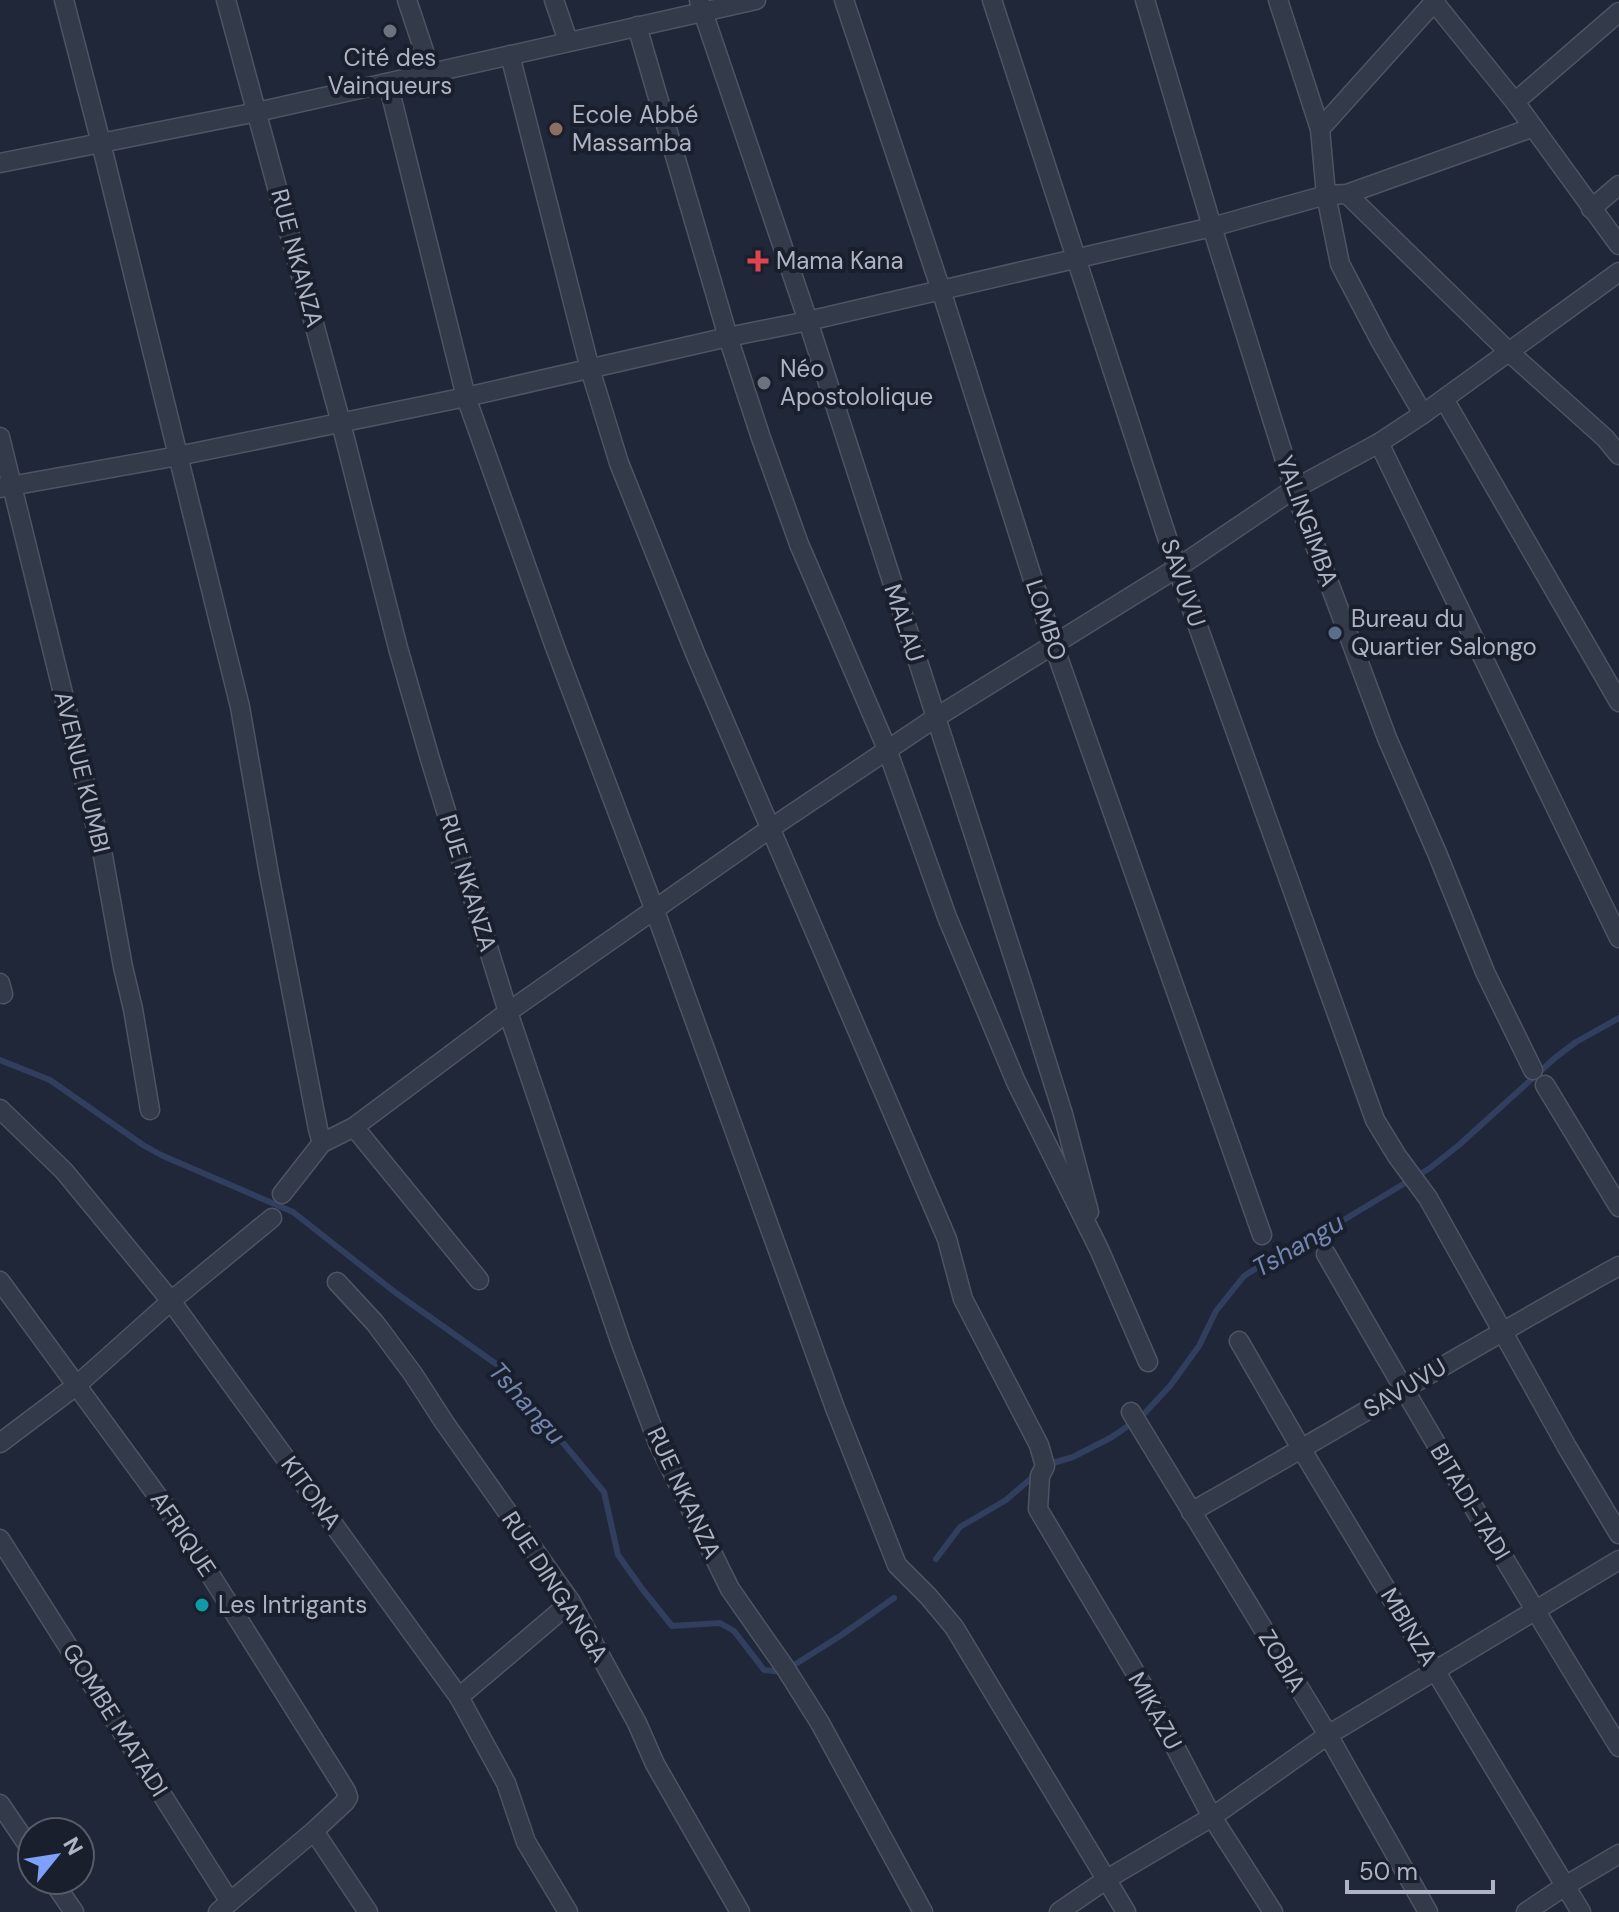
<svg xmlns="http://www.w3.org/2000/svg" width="1619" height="1912" viewBox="0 0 1619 1912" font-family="'DM Sans',sans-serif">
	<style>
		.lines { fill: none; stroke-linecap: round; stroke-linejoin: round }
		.stream { stroke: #313e5e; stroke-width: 6 }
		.minor-casing { stroke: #4e5463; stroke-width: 21 }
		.minor { stroke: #333a49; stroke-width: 18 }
		.worship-dot { fill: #6b7280; stroke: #191f2d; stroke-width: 3 }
		.education-dot { fill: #8d6e63; stroke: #191f2d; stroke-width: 3 }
		.health-dot { fill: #e0444e; stroke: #191f2d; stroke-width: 3 }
		.service-dot { fill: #5c6f8a; stroke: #191f2d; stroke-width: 3 }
		.culture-dot { fill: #0f9aa8; stroke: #191f2d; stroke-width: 3 }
		.labels { text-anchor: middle; stroke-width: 8; stroke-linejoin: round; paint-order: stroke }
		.poi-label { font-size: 24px; fill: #aeb4c5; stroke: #191f2d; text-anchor: start }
		.street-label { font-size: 24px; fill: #aeb4c5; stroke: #191f2d }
		.water-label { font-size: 26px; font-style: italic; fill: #7486af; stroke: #191f2d }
	</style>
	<rect width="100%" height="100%" fill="#202738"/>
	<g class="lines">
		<!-- stream -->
		<g class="stream">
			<polyline points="0,1060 50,1080 143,1145 161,1155 293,1212 396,1293 499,1366 604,1492 618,1555 643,1590 672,1626 720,1623 734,1631 764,1670 783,1672 840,1636 894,1598"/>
			<polyline points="1046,1465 1073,1457 1112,1437 1141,1417 1170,1386 1199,1346 1216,1311 1244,1276 1279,1254 1317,1236 1430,1168 1459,1145 1556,1057 1576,1042 1619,1018"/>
			<polyline points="936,1559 960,1527 1006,1500 1035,1475"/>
		</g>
		<defs>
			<g id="minor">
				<polyline points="64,0 101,143 240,707 269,874 318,1129 322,1143"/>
				<polyline points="226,0 341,423 398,648 430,759 508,1012 621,1344 658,1443 730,1589 786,1669 820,1723 923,1912"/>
				<polyline points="407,0 431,72"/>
				<polyline points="554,0 568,41"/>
				<polyline points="699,0 808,321 1025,993 1063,1114 1089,1212"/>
				<polyline points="844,0 941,290 1053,643 1262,1235"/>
				<polyline points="992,0 1177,568 1375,1120 1397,1156 1428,1198 1567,1447 1619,1534"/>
				<polyline points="1145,0 1212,227 1294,489 1387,738 1437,853 1485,972 1533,1070"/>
				<polyline points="1278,0 1320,129 1326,195 1340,264 1381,342 1423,414"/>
				<polyline points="1434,2 1515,102 1619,245"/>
				<polyline points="637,26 728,337 761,438 799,544 887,749 947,917 1016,1082 1099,1249 1148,1362"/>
				<polyline points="510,55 590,369 619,463 695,653 947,1239 963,1299 1039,1445 1045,1466 1040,1476 1038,1509 1142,1684 1212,1817 1273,1912"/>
				<polyline points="388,83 466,397 555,647 655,911 835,1408 897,1565 928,1596 954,1627 1126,1912"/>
				<polyline points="1515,102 1619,12"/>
				<polyline points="1320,129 1436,0"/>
				<polyline points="0,163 257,112 756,0"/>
				<polyline points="1347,194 1509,352 1605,438 1619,455"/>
				<polyline points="1591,209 1619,185"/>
				<polyline points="1444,399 1619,702"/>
				<polyline points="0,437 103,856 123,967 133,1009 150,1110"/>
				<polyline points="1379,443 1619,938"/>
				<polyline points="0,488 178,456 466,397 728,337 808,321 1212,227 1326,195 1347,194 1531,128"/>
				<polyline points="0,983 3,994"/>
				<polyline points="1545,1085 1619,1207"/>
				<polyline points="0,1109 64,1171 171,1301 459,1697 506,1783 526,1842 568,1912"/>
				<polyline points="354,1127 479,1280"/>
				<polyline points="282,1194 322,1143 354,1127 508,1012 771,828 935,718 1177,568 1294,489 1379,443 1423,414 1619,272"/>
				<path d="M 1326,1254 C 1421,1420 1518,1584 1619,1747"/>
				<polyline points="0,1281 181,1528 346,1791 348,1797 345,1802 314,1831 218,1912"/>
				<polyline points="337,1282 375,1323 413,1374 444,1422 571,1602 637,1723 655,1764 740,1912"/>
				<polyline points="1239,1341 1302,1450 1581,1912"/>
				<polyline points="1131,1412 1328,1735 1428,1912"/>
				<polyline points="0,1443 77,1385 171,1301 272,1218"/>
				<path d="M 1191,1512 C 1335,1431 1475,1345 1619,1266"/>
				<polyline points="0,1539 230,1902"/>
				<polyline points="459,1697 571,1602"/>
				<polyline points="0,1804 32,1851"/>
				<polyline points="314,1831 368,1912"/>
				<polyline points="52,1880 74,1912"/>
				<polyline points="1059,1912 1107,1879 1212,1817 1328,1735 1619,1560"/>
				<polyline points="1526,1912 1565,1886 1619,1854"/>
			</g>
		</defs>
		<!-- minor casing -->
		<use href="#minor" class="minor-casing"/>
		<!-- minor -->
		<use href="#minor" class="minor"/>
	</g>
	<!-- markers -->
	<g class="worship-dot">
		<circle cx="390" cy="31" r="8"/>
		<circle cx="764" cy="383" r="8"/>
	</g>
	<circle class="education-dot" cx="556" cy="129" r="8"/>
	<path class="health-dot" d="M754 249h8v8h8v8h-8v8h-8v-8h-8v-8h8z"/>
	<circle class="service-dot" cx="1335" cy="633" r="8"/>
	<circle class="culture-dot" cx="202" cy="1605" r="8"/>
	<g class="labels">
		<!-- poi labels -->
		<g class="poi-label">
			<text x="390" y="66" text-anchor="middle">Cité des<tspan x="390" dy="28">Vainqueurs</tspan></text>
			<text x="572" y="123">Ecole Abbé<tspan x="572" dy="28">Massamba</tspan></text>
			<text x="776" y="269">Mama Kana</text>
			<text x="780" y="377">Néo<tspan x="780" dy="28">Apostololique</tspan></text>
			<text x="1351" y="627">Bureau du<tspan x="1351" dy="28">Quartier Salongo</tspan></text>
			<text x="218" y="1613">Les Intrigants</text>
		</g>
		<!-- street labels -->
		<g class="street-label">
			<text transform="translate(297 258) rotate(75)" y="8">RUE NKANZA</text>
			<text transform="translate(1307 521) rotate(70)" y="8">YALINGIMBA</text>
			<text transform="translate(1183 583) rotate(71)" y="8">SAVUVU</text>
			<text transform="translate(1046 620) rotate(72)" y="8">LOMBO</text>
			<text transform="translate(904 623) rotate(72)" y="8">MALAU</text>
			<text transform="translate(82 772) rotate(76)" y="8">AVENUE KUMBI</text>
			<text transform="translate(468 883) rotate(73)" y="8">RUE NKANZA</text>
			<text transform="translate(1405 1388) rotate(-31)" y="8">SAVUVU</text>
			<text transform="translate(311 1493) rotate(54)" y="8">KITONA</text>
			<text transform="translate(684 1493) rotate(65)" y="8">RUE NKANZA</text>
			<text transform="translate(1470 1502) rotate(59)" y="8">BITADI-TADI</text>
			<text transform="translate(183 1534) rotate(56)" y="8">AFRIQUE</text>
			<text transform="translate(555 1587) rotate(57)" y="8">RUE DINGANGA</text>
			<text transform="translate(1409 1627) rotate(59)" y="8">MBINZA</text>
			<text transform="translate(1282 1661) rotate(59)" y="8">ZOBIA</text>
			<text transform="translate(1155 1711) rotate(61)" y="8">MIKAZU</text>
			<text transform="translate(115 1720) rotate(58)" y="8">GOMBE MATADI</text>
		</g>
		<!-- water labels -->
		<g class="water-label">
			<text transform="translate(1298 1245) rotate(-30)" y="9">Tshangu</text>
			<text transform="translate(527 1403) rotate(48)" y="9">Tshangu</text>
		</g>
	</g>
	<!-- north arrow -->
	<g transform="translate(56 1856) rotate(60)"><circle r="38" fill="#191f2d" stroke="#555b6a" stroke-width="2"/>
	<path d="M0-6L14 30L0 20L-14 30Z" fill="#7e9ffa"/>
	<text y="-12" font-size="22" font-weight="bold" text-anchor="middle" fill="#aeb4c5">N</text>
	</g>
	<!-- scale -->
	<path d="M1347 1880v12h146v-12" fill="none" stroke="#aeb4c5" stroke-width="4"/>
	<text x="1359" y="1880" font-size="24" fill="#aeb4c5" stroke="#191f2d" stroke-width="6" paint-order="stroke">50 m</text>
</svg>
